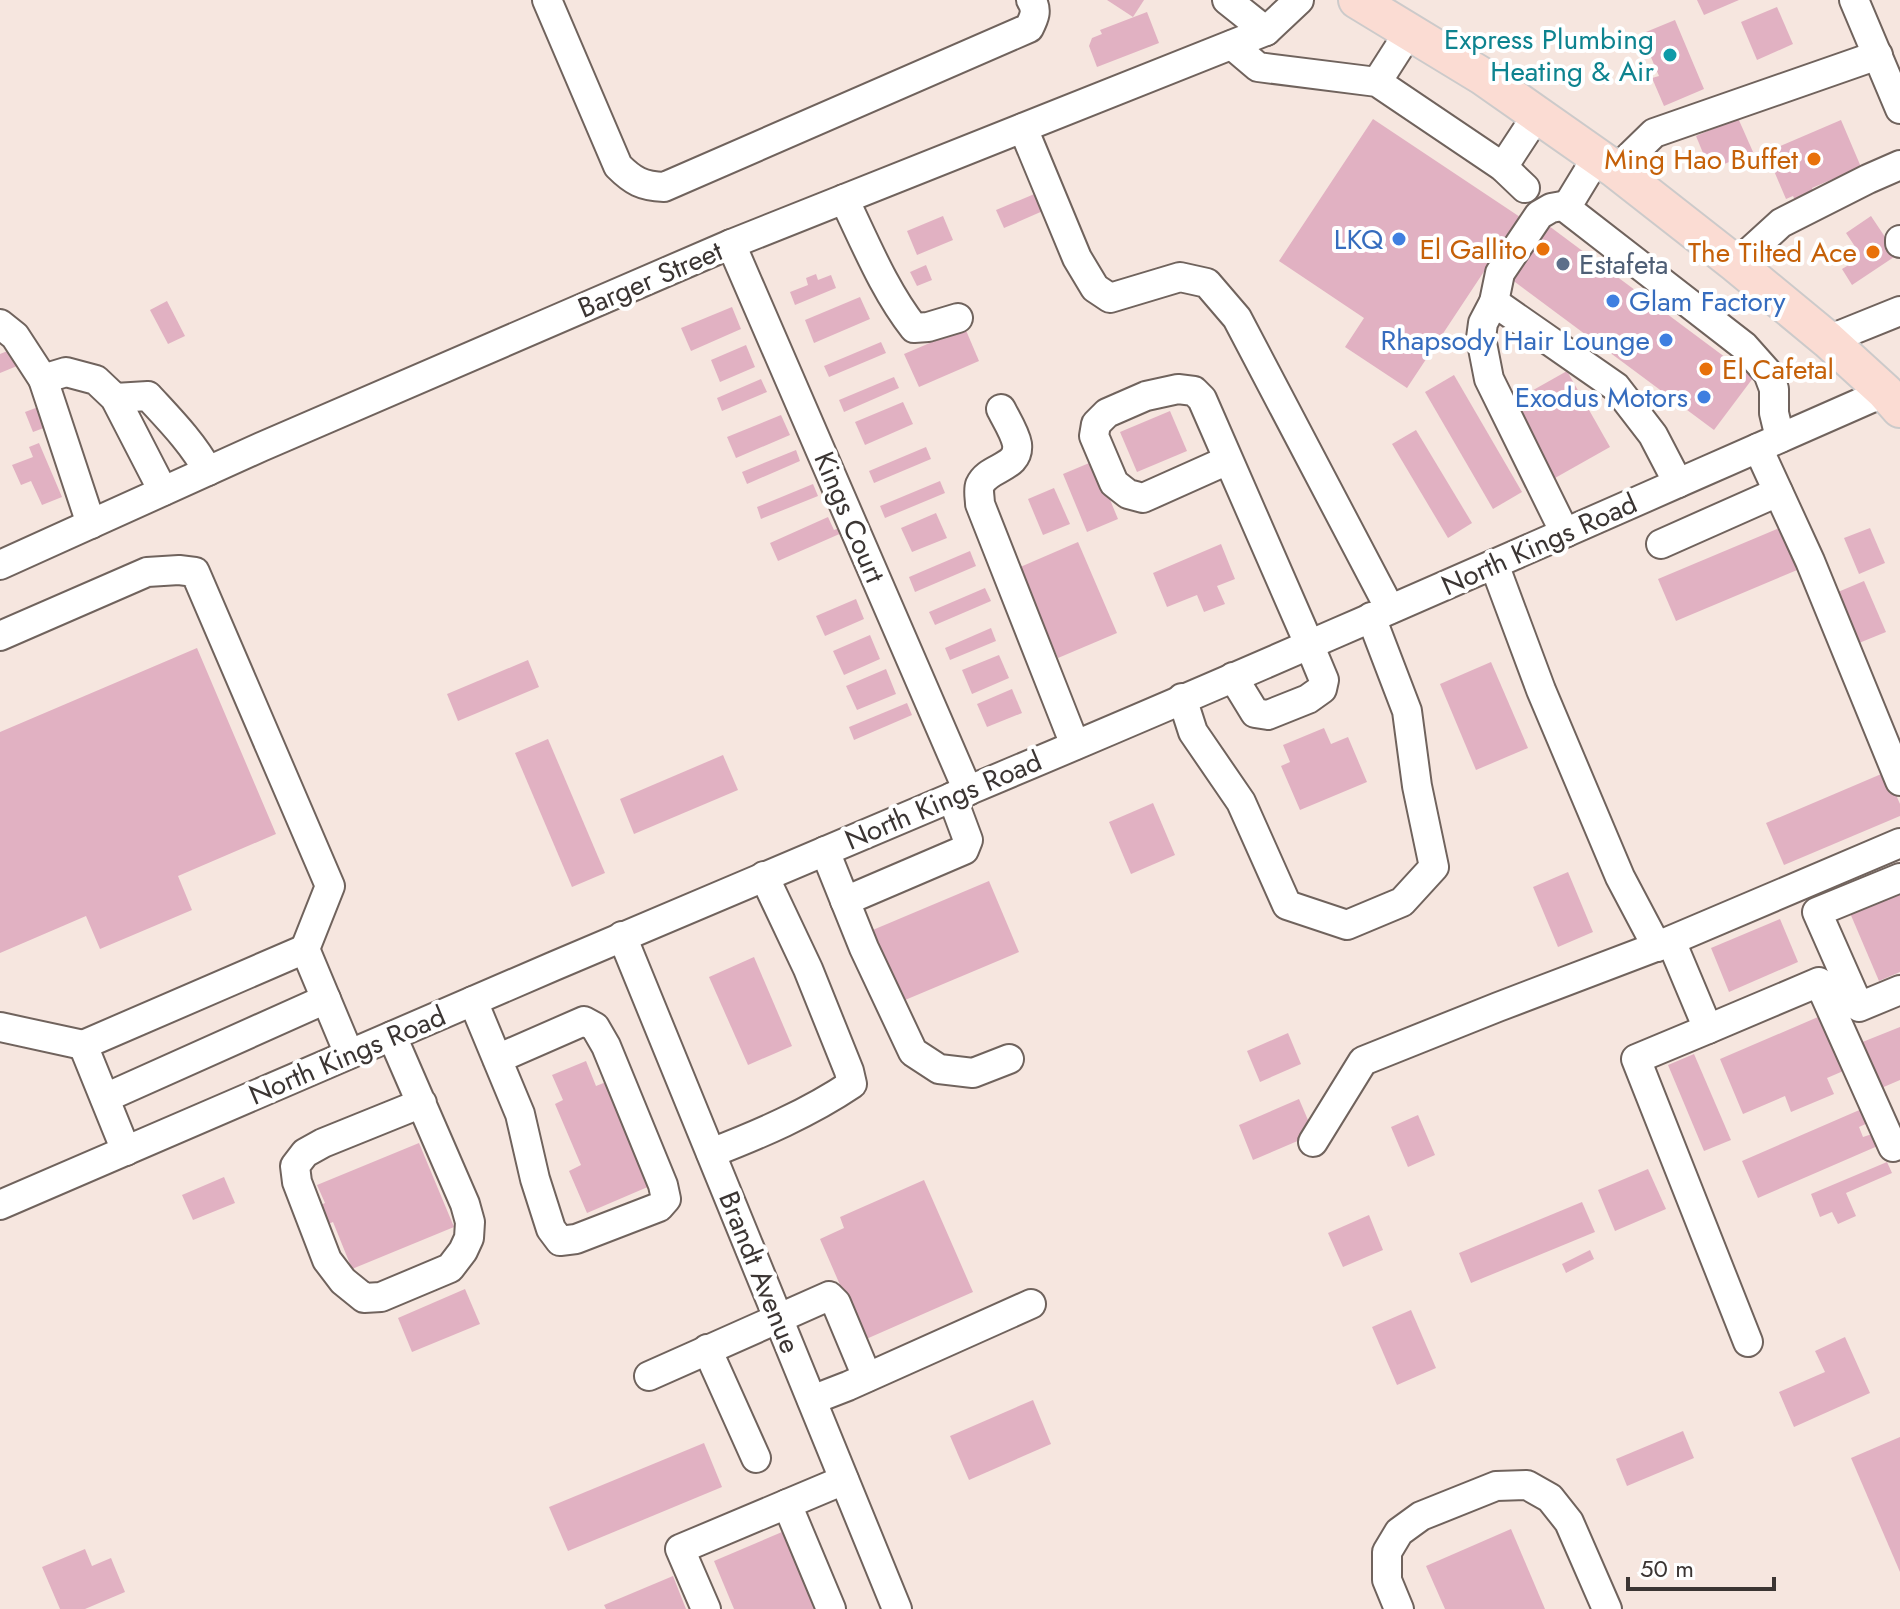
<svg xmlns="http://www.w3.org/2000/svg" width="1900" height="1609" viewBox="0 0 1900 1609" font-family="Jost,sans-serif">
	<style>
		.building { fill: #e1b1c2 }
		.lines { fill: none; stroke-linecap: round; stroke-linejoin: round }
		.minor-casing { stroke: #70635d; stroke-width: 32 }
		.major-casing { stroke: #cccaca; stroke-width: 40 }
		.minor { stroke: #fff; stroke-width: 28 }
		.major { stroke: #fbdcd3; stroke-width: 36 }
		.culture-dot { fill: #0f9aa8; stroke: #fff; stroke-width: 3 }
		.food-dot { fill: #e8710a; stroke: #fff; stroke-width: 3 }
		.shop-dot { fill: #3f7fe0; stroke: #fff; stroke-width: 3 }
		.service-dot { fill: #5c6f8a; stroke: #fff; stroke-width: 3 }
		.labels { text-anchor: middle; stroke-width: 8; stroke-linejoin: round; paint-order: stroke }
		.culture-label { font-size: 28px; fill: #0d838f; stroke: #fff; text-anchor: end }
		.food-label { font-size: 28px; fill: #c56008; stroke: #fff; text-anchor: end }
		.shop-label { font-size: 28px; fill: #366cbe; stroke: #fff; text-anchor: end }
		.service-label { font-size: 28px; fill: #4e5e75; stroke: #fff; text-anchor: start }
		.street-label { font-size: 28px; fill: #3b3533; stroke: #fff }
	</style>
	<rect width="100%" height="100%" fill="#f6e6df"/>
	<!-- building -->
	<g class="building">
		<polygon points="1107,0 1144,0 1133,17"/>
		<polygon points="1697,0 1739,0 1704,15"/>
		<polygon points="1777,7 1793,44 1757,60 1741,22"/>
		<polygon points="1147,12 1159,43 1097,67 1089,46 1092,38 1102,34 1100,30"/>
		<polygon points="1675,20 1704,89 1664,106 1652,78 1659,76 1641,34"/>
		<polygon points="1738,118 1753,152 1710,170 1696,136"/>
		<polygon points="1373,119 1520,217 1407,388 1345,347 1364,318 1279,261"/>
		<polygon points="1841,120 1861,167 1812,188 1815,194 1796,202 1793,196 1786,199 1766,152"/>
		<polygon points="1044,190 1052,207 1004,228 996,210"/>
		<polygon points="943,216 953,240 917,255 907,231"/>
		<polygon points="1871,216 1897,255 1852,285 1842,269 1847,266 1842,257 1856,248 1846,233"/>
		<polygon points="1545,223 1753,378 1714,430 1507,276"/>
		<polygon points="926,265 932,280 917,286 910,272"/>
		<polygon points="816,274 818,280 831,275 836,288 795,305 790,292 808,285 806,278"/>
		<polygon points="860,297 870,319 814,343 805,320"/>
		<polygon points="167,301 185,336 168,344 150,310"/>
		<polygon points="732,307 741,329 691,351 681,328"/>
		<polygon points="965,328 979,361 919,387 904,354"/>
		<polygon points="881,342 886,353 829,377 824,366"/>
		<polygon points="746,345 755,367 720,382 711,360"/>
		<polygon points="10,350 17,366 0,373 0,354"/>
		<polygon points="1567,371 1610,447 1555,478 1512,402"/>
		<polygon points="1454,375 1522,492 1493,509 1425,392"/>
		<polygon points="894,377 899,388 844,412 839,400"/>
		<polygon points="761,379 767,392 722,411 717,398"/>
		<polygon points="903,402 913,424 865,445 855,422"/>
		<polygon points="41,406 49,426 33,432 25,412"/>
		<polygon points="1170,411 1187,451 1137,472 1120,432"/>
		<polygon points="781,415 790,435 736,458 727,437"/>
		<polygon points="1416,430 1472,523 1448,538 1392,444"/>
		<polygon points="39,443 62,497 42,505 31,481 21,485 12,465 33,457 29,447"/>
		<polygon points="926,447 931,459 874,483 869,471"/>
		<polygon points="796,450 800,461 747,484 742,472"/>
		<polygon points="1094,461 1118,519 1087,532 1063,474"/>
		<polygon points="940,481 945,493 885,518 880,506"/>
		<polygon points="813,484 818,496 761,519 757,507"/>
		<polygon points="1054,488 1070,524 1043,535 1028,499"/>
		<polygon points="936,513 947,538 912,552 901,528"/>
		<polygon points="828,517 834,530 842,527 844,532 778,561 770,543"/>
		<polygon points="1784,526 1802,568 1676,621 1658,579"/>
		<polygon points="1870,528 1885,563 1859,574 1844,538"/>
		<polygon points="1078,542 1117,633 1058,658 1018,568"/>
		<polygon points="1221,544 1235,579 1217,586 1225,604 1204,612 1197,595 1167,607 1153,573"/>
		<polygon points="970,551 976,566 915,592 909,577"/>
		<polygon points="1864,581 1886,632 1859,643 1838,592"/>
		<polygon points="985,588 991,601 935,625 929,612"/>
		<polygon points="856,599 864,619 825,636 816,616"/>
		<polygon points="991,628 996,641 950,660 945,648"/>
		<polygon points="870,635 880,659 844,675 833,651"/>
		<polygon points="197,648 276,834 178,876 192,910 100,949 86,916 0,953 0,732"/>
		<polygon points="999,655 1009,678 972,694 962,670"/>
		<polygon points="528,660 539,687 458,721 447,694"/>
		<polygon points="1491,662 1528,748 1476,770 1440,684"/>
		<polygon points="886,669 896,694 857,710 846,686"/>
		<polygon points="1012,689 1022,713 987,727 977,704"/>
		<polygon points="907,703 912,715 854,740 849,727"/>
		<polygon points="1324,728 1331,744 1348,737 1367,782 1300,810 1281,766 1290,762 1283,745"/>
		<polygon points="548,739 605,873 572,887 515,753"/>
		<polygon points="723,755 738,790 634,834 620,799"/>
		<polygon points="1886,772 1900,804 1900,816 1784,865 1766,823"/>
		<polygon points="1153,803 1175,855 1131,874 1109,822"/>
		<polygon points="1568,872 1593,932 1558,947 1533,887"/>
		<polygon points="989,881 1019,952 898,1003 868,932"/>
		<polygon points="1900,892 1900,972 1879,981 1850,913"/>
		<polygon points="1780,919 1798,962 1729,992 1711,948"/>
		<polygon points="754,957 792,1046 748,1065 709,977"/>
		<polygon points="1825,1014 1848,1069 1827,1078 1834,1094 1791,1112 1785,1096 1743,1114 1720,1059"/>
		<polygon points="1900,1027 1900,1080 1879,1089 1860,1043"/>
		<polygon points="1288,1033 1301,1064 1260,1082 1247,1051"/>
		<polygon points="1694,1054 1731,1140 1704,1151 1668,1065"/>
		<polygon points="586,1061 596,1086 606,1082 650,1186 587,1213 569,1171 581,1165 555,1104 563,1100 552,1075"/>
		<polygon points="1299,1099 1314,1134 1253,1160 1239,1125"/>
		<polygon points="1864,1108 1870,1122 1859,1127 1863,1137 1875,1133 1880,1145 1758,1198 1742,1161"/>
		<polygon points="1418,1115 1435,1155 1408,1167 1391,1127"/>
		<polygon points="419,1143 454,1227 352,1269 333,1222 321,1227 314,1208 325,1203 317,1185"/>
		<polygon points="1887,1162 1892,1173 1846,1193 1856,1216 1838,1224 1832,1212 1820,1217 1811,1194"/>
		<polygon points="1648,1169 1666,1209 1615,1231 1598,1190"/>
		<polygon points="224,1177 235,1203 193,1220 182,1195"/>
		<polygon points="924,1180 973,1292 864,1340 820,1239 844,1228 840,1217"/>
		<polygon points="1582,1202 1595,1232 1471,1283 1459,1253"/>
		<polygon points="1369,1215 1383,1250 1343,1267 1328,1233"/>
		<polygon points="1590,1250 1594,1259 1566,1273 1562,1264"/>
		<polygon points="465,1289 480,1324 412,1352 398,1318"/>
		<polygon points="1411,1310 1436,1368 1397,1385 1372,1327"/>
		<polygon points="1845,1337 1870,1393 1794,1427 1779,1392 1825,1372 1815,1351"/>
		<polygon points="1033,1400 1051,1444 969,1480 950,1436"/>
		<polygon points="1683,1431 1694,1458 1627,1486 1616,1459"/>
		<polygon points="1900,1437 1900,1572 1851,1458"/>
		<polygon points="704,1443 722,1487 568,1551 549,1507"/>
		<polygon points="1511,1529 1545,1609 1445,1609 1426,1566"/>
		<polygon points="782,1532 815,1609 734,1609 714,1561"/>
		<polygon points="85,1549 92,1566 111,1558 125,1592 85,1609 60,1609 42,1567"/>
		<polygon points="673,1576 686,1609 606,1609 604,1605"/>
	</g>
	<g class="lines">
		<defs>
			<g id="minor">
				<path d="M 547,0 L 618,166 C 633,181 642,186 664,187 L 1029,28 C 1034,18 1038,10 1031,0"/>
				<polyline points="1227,0 1266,31"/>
				<polyline points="1854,0 1900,109"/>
				<polyline points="1232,45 1258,67 1377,82 1503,167 1525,188"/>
				<polyline points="1377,82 1409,32"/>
				<polyline points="1023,128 1077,258 1095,288 1110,298 1180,277 1207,283 1237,318 1390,609"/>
				<polyline points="1503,167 1537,115"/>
				<polyline points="1616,170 1654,133 1878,55"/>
				<path d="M 844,199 C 865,242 884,290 914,328 L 928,327 L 958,318"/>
				<polyline points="1566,208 1597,157"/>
				<polyline points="1900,240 1900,243"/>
				<polyline points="731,244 968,791"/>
				<polyline points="1736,264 1781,223 1868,179 1900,165"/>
				<polyline points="1494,302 1616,387 1653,435 1678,483"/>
				<polyline points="0,324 15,336 43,379 91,524"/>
				<polyline points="1828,340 1900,311"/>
				<polyline points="43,379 66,372 96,380 115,398 163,491"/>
				<path d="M 115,398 L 148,396 C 170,420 192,442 208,471"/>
				<path d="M 1001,409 C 1006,419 1015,433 1017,444 C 1020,469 988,466 980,485 C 978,490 980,499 980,504 L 1075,745"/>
				<polyline points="1758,448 1810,561 1900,781"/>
				<polyline points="1228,460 1143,498 1128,494 1114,483 1094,436 1096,424 1107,413 1146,396 1178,389 1194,391 1202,399 1309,644 1324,680 1322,689 1308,699 1268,715 1255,713 1233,677"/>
				<polyline points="1565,533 1489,379 1481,338 1483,323 1494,302 1500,273 1539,215 1551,208 1562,206 1566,208 1744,346 1768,373 1774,389 1774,413 1780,438"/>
				<polyline points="1661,544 1778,492"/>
				<polyline points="1494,564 1541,690 1620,877 1657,947"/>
				<polyline points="0,565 261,447 731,244 1266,31 1299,0"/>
				<polyline points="0,636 147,572 179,570 195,572 330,886 305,949"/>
				<polyline points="1182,698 1193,732 1241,802 1287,905 1347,925 1402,902 1434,867 1417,786 1407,711 1371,617"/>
				<polyline points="825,851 864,948 913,1052 939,1069 973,1073 1009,1059"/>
				<polyline points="1900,878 1817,912 1859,1007 1900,990"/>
				<polyline points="845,901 964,850 968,840 952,797"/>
				<polyline points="622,936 897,1609"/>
				<polyline points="1671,941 1708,1029 1636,1059 1748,1342"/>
				<polyline points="473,1001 520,1114 535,1179 551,1229 560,1241 576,1239 659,1207 666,1199 663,1185 606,1046 595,1027 584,1021 497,1059"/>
				<polyline points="0,1027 83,1045"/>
				<polyline points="1708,1029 1819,982 1893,1147 1900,1144"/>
				<polyline points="392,1036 465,1204 470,1222 469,1238 463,1251 450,1268 381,1297 364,1298 343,1281 327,1260 297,1182 295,1166 305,1153 323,1143 422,1103"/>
				<polyline points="105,1098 326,999"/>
				<polyline points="1313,1142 1363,1061 1498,1007 1653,948 1900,843"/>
				<polyline points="126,1151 83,1045 305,949 349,1054"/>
				<path d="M 711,1153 C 760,1134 809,1113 852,1084 L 849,1071 L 808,969 L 764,876"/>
				<path d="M 0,1205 C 321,1065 644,927 967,791 C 1275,662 1580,526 1885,392"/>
				<polyline points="707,1349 756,1458"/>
				<polyline points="649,1376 829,1296 836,1303 867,1377"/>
				<polyline points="812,1400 848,1386 1031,1304"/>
				<polyline points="706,1609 680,1549 787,1504"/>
				<polyline points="831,1609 787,1504 844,1480"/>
				<polyline points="1399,1609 1387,1580 1387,1552 1399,1532 1421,1516 1496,1486 1527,1485 1550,1498 1569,1522 1607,1609"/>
			</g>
			<polyline id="major" points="1357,0 1482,76 1616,170 1736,264 1828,340 1885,392 1900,409"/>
		</defs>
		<!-- minor casing -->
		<use href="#minor" class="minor-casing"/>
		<!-- major casing -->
		<use href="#major" class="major-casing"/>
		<!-- minor -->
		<use href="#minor" class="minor"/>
		<!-- major -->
		<use href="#major" class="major"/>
	</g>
	<!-- markers -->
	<circle class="culture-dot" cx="1670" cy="55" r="8"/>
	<g class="food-dot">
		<circle cx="1814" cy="159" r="8"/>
		<circle cx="1543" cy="249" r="8"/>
		<circle cx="1873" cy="252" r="8"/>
		<circle cx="1706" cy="369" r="8"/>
	</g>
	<g class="shop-dot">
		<circle cx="1399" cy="239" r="8"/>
		<circle cx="1613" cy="301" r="8"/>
		<circle cx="1666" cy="340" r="8"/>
		<circle cx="1704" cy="397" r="8"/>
	</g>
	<circle class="service-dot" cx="1563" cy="264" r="8"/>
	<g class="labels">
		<!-- culture labels -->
		<g class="culture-label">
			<text x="1654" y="49">Express Plumbing<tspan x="1654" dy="32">Heating &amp; Air</tspan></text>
		</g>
		<!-- food labels -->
		<g class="food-label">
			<text x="1798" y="169">Ming Hao Buffet</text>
			<text x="1527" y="259">El Gallito</text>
			<text x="1857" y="262">The Tilted Ace</text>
			<text x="1722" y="379" text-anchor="start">El Cafetal</text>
		</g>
		<!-- shop labels -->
		<g class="shop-label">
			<text x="1383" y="249">LKQ</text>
			<text x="1629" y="311" text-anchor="start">Glam Factory</text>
			<text x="1650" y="350">Rhapsody Hair Lounge</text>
			<text x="1688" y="407">Exodus Motors</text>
		</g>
		<!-- service labels -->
		<g class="service-label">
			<text x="1579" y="274">Estafeta</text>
		</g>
		<!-- street labels -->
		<g class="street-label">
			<text transform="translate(650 279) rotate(-23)" y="10">Barger Street</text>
			<text transform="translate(850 517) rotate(67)" y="10">Kings Court</text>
			<text transform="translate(1539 544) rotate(-24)" y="10">North Kings Road</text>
			<text transform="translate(943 800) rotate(-23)" y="10">North Kings Road</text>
			<text transform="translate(347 1055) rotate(-23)" y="10">North Kings Road</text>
			<text transform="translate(760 1272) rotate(68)" y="10">Brandt Avenue</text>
		</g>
	</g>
	<!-- scale -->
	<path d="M1628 1577v12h146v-12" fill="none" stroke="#3b3533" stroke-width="4"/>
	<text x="1640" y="1577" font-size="24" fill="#3b3533" stroke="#ffffff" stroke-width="6" paint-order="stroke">50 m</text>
</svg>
